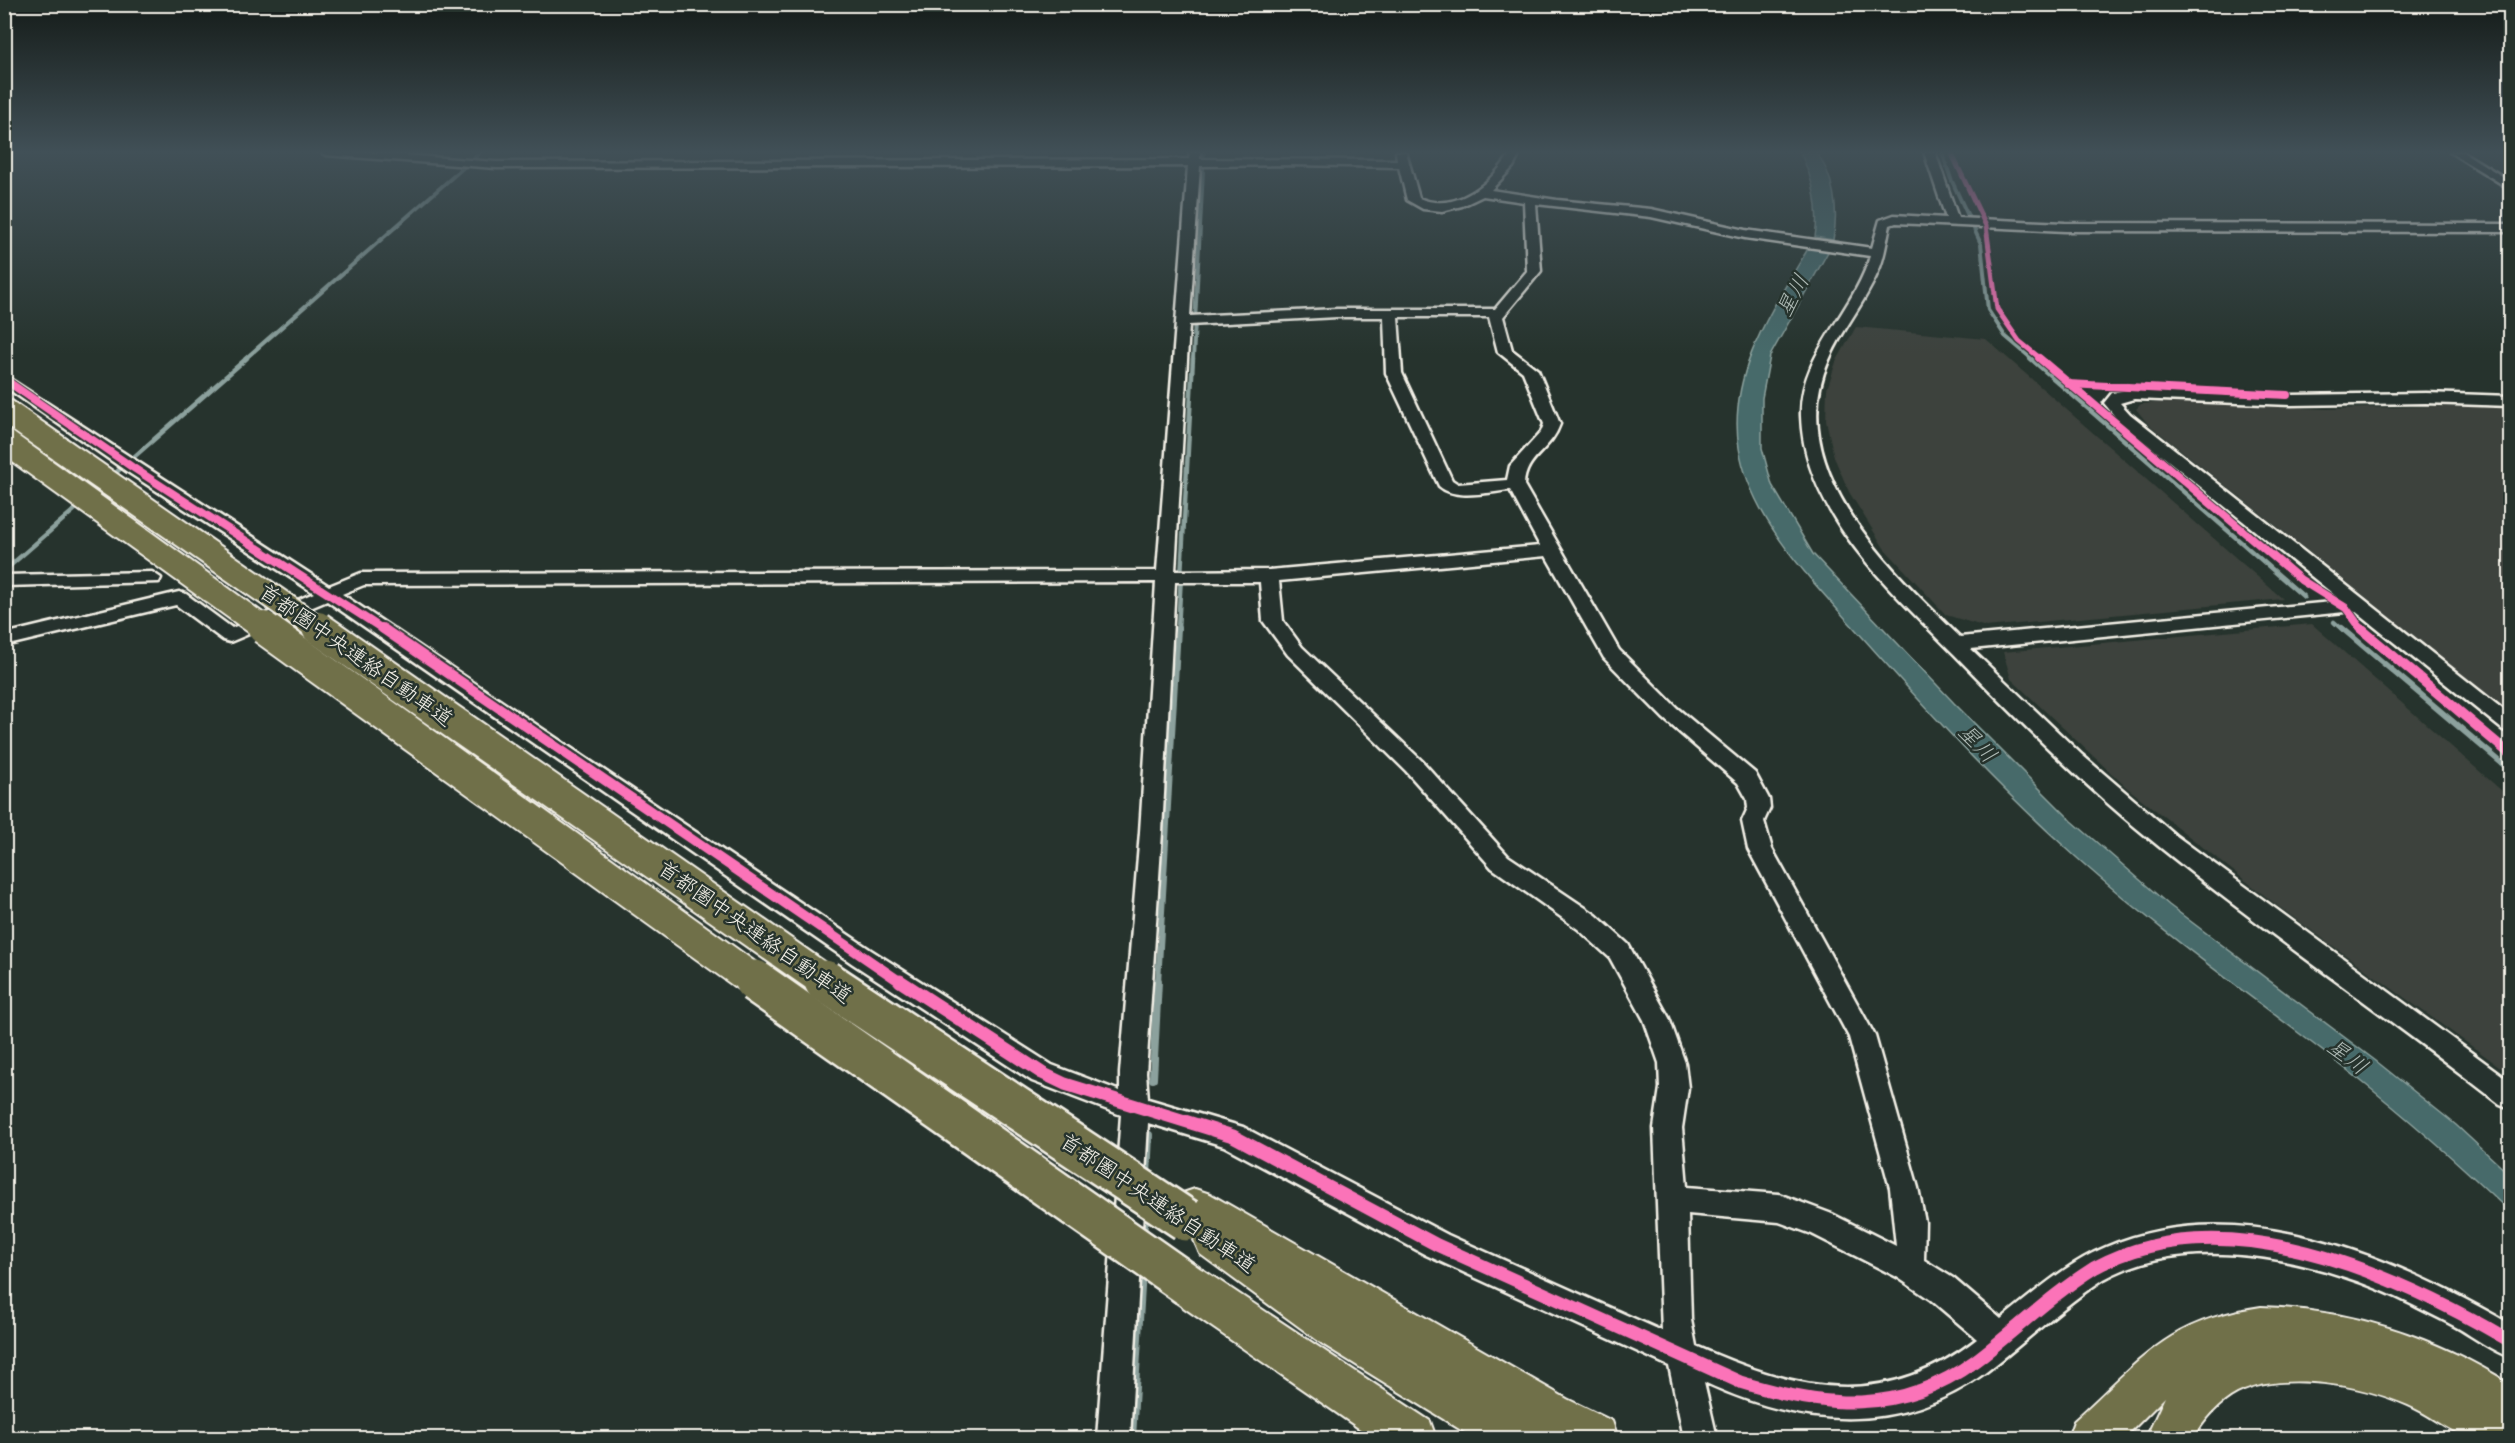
<svg xmlns="http://www.w3.org/2000/svg" width="2515" height="1443" viewBox="0 0 2515 1443" font-family="Mali,'Klee One',sans-serif">
	<style>
		.built { fill: #3c423c }
		.water { fill: #476b6b; stroke: #8ca19d; stroke-width: 1.5 }
		.lines { fill: none; stroke-linecap: round; stroke-linejoin: round }
		.stream-far3 { stroke: #8ca19d; stroke-width: 4 }
		.stream-far2 { stroke: #8ca19d; stroke-width: 4.5 }
		.stream-far1 { stroke: #8ca19d; stroke-width: 6 }
		.stream { stroke: #8ca19d; stroke-width: 8 }
		.minor-casing { stroke: #f4f1e8; stroke-width: 5 }
		.highway-casing { stroke: #f4f1e8; stroke-width: 4 }
		.minor { fill: #26332d; fill-rule: evenodd }
		.highway { fill: #70704a; fill-rule: evenodd }
		.highway-bridge-far2-casing { stroke: #f4f1e8; stroke-width: 28; stroke-linecap: butt }
		.highway-bridge-far1-casing { stroke: #f4f1e8; stroke-width: 36; stroke-linecap: butt }
		.highway-bridge-casing { stroke: #f4f1e8; stroke-width: 46; stroke-linecap: butt }
		.highway-bridge-far2 { stroke: #70704a; stroke-width: 24 }
		.highway-bridge-far1 { stroke: #70704a; stroke-width: 32 }
		.highway-bridge { stroke: #70704a; stroke-width: 41 }
		.cycleway-far3-casing { stroke: #26332d; stroke-width: 8 }
		.cycleway-far2-casing { stroke: #26332d; stroke-width: 10 }
		.cycleway-far1-casing { stroke: #26332d; stroke-width: 14 }
		.cycleway-casing { stroke: #26332d; stroke-width: 16 }
		.cycleway-far3 { stroke: #fb73b8; stroke-width: 5 }
		.cycleway-far2 { stroke: #fb73b8; stroke-width: 8 }
		.cycleway-far1 { stroke: #fb73b8; stroke-width: 10 }
		.cycleway { stroke: #fb73b8; stroke-width: 13 }
		.labels { text-anchor: middle; stroke-width: 5; stroke-linejoin: round; paint-order: stroke }
		.street-label { font-size: 21px; fill: #f4f1e8; stroke: #26332d }
		.water-label { font-size: 22px; font-style: italic; fill: #afbbb6; stroke: #26332d }
	</style>
	<rect width="100%" height="100%" fill="#26332d"/>
	<filter id="ink" filterUnits="userSpaceOnUse"><feTurbulence type="fractalNoise" baseFrequency=".0167" numOctaves="2"/><feDisplacementMap in="SourceGraphic" scale="12" xChannelSelector="R" yChannelSelector="G"/><feConvolveMatrix kernelMatrix="1 2 1 2 8 2 1 2 1" color-interpolation-filters="sRGB"/></filter>
	<g filter="url(#ink)">
		<!-- built -->
		<g class="built">
			<polygon points="1856,327 1986,339 2283,599 1986,627 1946,615 1884,548 1849,492 1834,457 1826,420 1827,389 1836,362"/>
			<polygon points="2166,402 2327,409 2437,406 2510,408 2510,712 2147,423 2136,409 2141,404"/>
			<polygon points="2312,624 2510,798 2510,1074 2279,907 2126,787 2011,679 2003,652"/>
		</g>
		<!-- water -->
		<g class="water">
			<path d="M 1800,152 L 1816,152 C 1834,175 1839,210 1833,240 L 1815,237 C 1820,207 1813,179 1800,152 Z"/>
			<path d="M 1809,247 L 1829,250 L 1770,356 L 1762,398 L 1762,448 L 1772,485 L 1813,554 L 1954,703 L 2072,821 L 2169,905 L 2376,1061 L 2456,1125 L 2510,1175 L 2510,1212 C 2459,1163 2407,1117 2351,1073 C 2256,999 2155,929 2066,848 C 1994,783 1928,711 1864,639 C 1816,585 1751,522 1739,448 C 1727,373 1773,308 1809,247 Z"/>
		</g>
		<g class="lines">
			<!-- stream-far3 -->
			<g class="stream-far3">
				<polyline points="1942,152 1951,179 1981,244 1988,310 2005,336 2032,359"/>
				<polyline points="245,359 481,152"/>
				<polyline points="1193,359 1204,152"/>
			</g>
			<!-- stream-far2 -->
			<g class="stream-far2">
				<polyline points="2030,358 2304,597"/>
				<polyline points="111,477 247,358"/>
				<polyline points="4,571 81,504"/>
				<polyline points="2334,622 2343,630"/>
				<polyline points="1178,630 1193,358"/>
			</g>
			<!-- stream-far1 -->
			<g class="stream-far1">
				<polyline points="2342,628 2510,770"/>
				<polyline points="1158,983 1178,628"/>
			</g>
			<!-- stream -->
			<g class="stream">
				<polyline points="1153,1079 1158,981"/>
				<polyline points="1147,1176 1149,1135"/>
				<polyline points="1143,1236 1145,1210"/>
				<polyline points="1132,1438 1142,1270"/>
			</g>
			<defs>
				<g id="minor">
					<path d="M 320,152 L 365,152 L 496,162 L 1189,159 L 1190,152 L 1200,152 L 1200,159 L 1397,160 L 1396,152 L 1406,152 L 1419,198 C 1456,214 1492,183 1511,152 L 1521,152 L 1513,167 L 1491,190 L 1557,200 L 1651,209 L 1745,230 L 1872,248 L 1880,220 L 1894,215 L 1946,218 L 1924,152 L 1935,152 L 1958,218 L 2065,223 L 2510,224 L 2510,232 L 2065,231 L 1896,223 L 1890,225 C 1886,242 1885,257 1878,272 C 1865,303 1842,329 1829,360 C 1781,468 1890,569 1960,637 L 2342,601 L 2118,420 L 2104,403 L 2112,393 L 2134,389 L 2291,395 L 2426,393 L 2510,396 L 2510,406 L 2426,403 L 2291,405 L 2134,399 L 2120,403 L 2130,414 L 2510,715 L 2510,732 L 2503,730 L 2355,611 L 1971,649 L 2082,755 L 2175,835 L 2510,1081 L 2510,1108 L 2500,1104 C 2389,1017 2271,937 2161,848 C 2087,789 2020,722 1954,654 C 1891,590 1804,514 1801,416 C 1799,354 1854,312 1870,256 L 1745,238 L 1651,217 L 1536,204 L 1541,271 L 1503,317 L 1512,350 L 1538,370 L 1560,424 C 1551,451 1525,456 1524,485 L 1619,650 L 1677,708 L 1755,773 L 1769,799 L 1770,808 L 1764,821 L 1772,849 L 1875,1036 L 1918,1188 L 1925,1222 L 1924,1260 L 1953,1278 L 2001,1319 C 2034,1293 2067,1263 2106,1247 C 2239,1190 2394,1257 2510,1324 L 2510,1357 C 2492,1351 2475,1338 2458,1328 C 2444,1320 2428,1313 2413,1305 C 2328,1262 2193,1229 2104,1279 C 2062,1306 2026,1342 1986,1372 C 1897,1438 1799,1426 1704,1382 L 1717,1438 L 1684,1438 L 1669,1366 L 1426,1255 L 1224,1146 L 1148,1123 L 1130,1438 L 1097,1438 L 1121,1115 L 1032,1081 L 853,964 L 327,601 L 230,642 L 223,640 L 176,605 L 4,646 L 4,634 L 179,592 L 186,594 L 232,628 L 314,593 L 126,471 L 4,386 L 4,375 L 329,586 L 361,573 L 1157,571 L 1188,166 L 496,168 L 326,155 ZM 1295,165 L 1399,167 L 1407,200 L 1423,209 L 1442,211 L 1462,206 L 1483,196 L 1524,202 L 1527,271 L 1495,309 L 1337,309 L 1190,316 L 1200,166 ZM 1337,317 L 1384,317 L 1386,373 L 1439,486 C 1455,501 1489,492 1510,490 L 1540,546 L 1269,570 L 1175,571 L 1189,325 ZM 1398,317 L 1489,317 L 1498,352 L 1523,372 L 1544,424 L 1541,432 L 1510,466 L 1507,480 L 1458,484 L 1452,480 L 1402,373 ZM 1546,556 L 1604,658 L 1663,718 L 1738,783 L 1747,799 L 1748,808 L 1742,821 L 1748,849 L 1849,1037 L 1890,1188 L 1896,1246 L 1832,1214 L 1779,1194 L 1687,1187 L 1682,1128 L 1688,1088 L 1685,1063 L 1669,1018 L 1628,944 L 1596,915 L 1508,856 L 1422,761 L 1302,647 L 1283,621 L 1279,581 ZM 1156,582 L 1140,832 L 1120,1073 L 1120,1091 L 1052,1065 L 871,950 L 342,594 L 364,585 ZM 1175,582 L 1260,582 L 1263,621 L 1288,655 L 1406,771 L 1492,868 L 1578,929 L 1610,958 L 1644,1020 L 1659,1063 L 1660,1088 L 1654,1128 L 1662,1331 L 1448,1235 L 1243,1127 L 1148,1099 L 1146,1073 L 1162,832 ZM 1688,1214 L 1779,1222 L 1812,1234 L 1897,1277 L 1931,1300 L 1977,1339 C 1883,1412 1797,1391 1696,1346 L 1691,1320 Z"/>
					<polygon points="2450,152 2463,152 2510,181 2510,189"/>
					<polygon points="152,572 161,578 159,582 4,586 5,575"/>
				</g>
				<g id="highway">
					<polygon points="1195,1189 1210,1194 1567,1399 1612,1421 1618,1438 1546,1438 1538,1435 1539,1438 1474,1438 1324,1345 1200,1254 1194,1240 1197,1232 1180,1222 1174,1208 1180,1194"/>
					<polygon points="1188,1264 1203,1270 1430,1421 1436,1438 1373,1438 1173,1300 1166,1285 1173,1270"/>
					<path d="M 2261,1307 C 2350,1309 2436,1337 2510,1384 L 2510,1438 C 2499,1438 2480,1442 2469,1438 C 2448,1430 2429,1414 2408,1405 C 2363,1385 2284,1370 2237,1393 C 2218,1403 2204,1420 2193,1438 L 2146,1438 L 2165,1397 L 2124,1438 L 2068,1438 L 2074,1421 C 2141,1361 2165,1321 2261,1307 Z"/>
				</g>
			</defs>
			<!-- minor casing -->
			<use href="#minor" class="minor-casing"/>
			<!-- highway casing -->
			<use href="#highway" class="highway-casing"/>
			<!-- minor -->
			<use href="#minor" class="minor"/>
			<!-- highway -->
			<use href="#highway" class="highway"/>
			<defs>
				<g id="highway-bridge-far2">
					<polyline points="4,410 320,630"/>
					<polyline points="4,441 266,630"/>
				</g>
				<g id="highway-bridge-far1">
					<polyline points="264,628 757,983"/>
					<polyline points="318,628 827,983"/>
				</g>
				<g id="highway-bridge">
					<polyline points="755,981 1188,1285"/>
					<polyline points="825,981 1186,1220"/>
				</g>
			</defs>
			<!-- highway-bridge-far2 casing -->
			<use href="#highway-bridge-far2" class="highway-bridge-far2-casing"/>
			<!-- highway-bridge-far1 casing -->
			<use href="#highway-bridge-far1" class="highway-bridge-far1-casing"/>
			<!-- highway-bridge casing -->
			<use href="#highway-bridge" class="highway-bridge-casing"/>
			<!-- highway-bridge-far2 -->
			<use href="#highway-bridge-far2" class="highway-bridge-far2"/>
			<!-- highway-bridge-far1 -->
			<use href="#highway-bridge-far1" class="highway-bridge-far1"/>
			<!-- highway-bridge -->
			<use href="#highway-bridge" class="highway-bridge"/>
			<defs>
				<polyline id="cycleway-far3" points="1951,152 1986,226 1997,309 2019,341 2041,359"/>
				<g id="cycleway-far2">
					<polyline points="2039,358 2301,580 2346,608 2362,630"/>
					<polyline points="4,379 132,467 384,630"/>
					<polyline points="2068,384 2287,395"/>
				</g>
				<g id="cycleway-far1">
					<polyline points="382,628 902,983"/>
					<polyline points="2360,628 2510,754"/>
				</g>
				<path id="cycleway" d="M 900,981 L 1042,1073 L 1065,1084 L 1233,1136 L 1437,1245 L 1740,1382 C 1824,1408 1900,1416 1975,1361 C 2015,1331 2051,1295 2094,1268 C 2224,1196 2394,1273 2510,1341"/>
			</defs>
			<!-- cycleway-far3 casing -->
			<use href="#cycleway-far3" class="cycleway-far3-casing"/>
			<!-- cycleway-far2 casing -->
			<use href="#cycleway-far2" class="cycleway-far2-casing"/>
			<!-- cycleway-far1 casing -->
			<use href="#cycleway-far1" class="cycleway-far1-casing"/>
			<!-- cycleway casing -->
			<use href="#cycleway" class="cycleway-casing"/>
			<!-- cycleway-far3 -->
			<use href="#cycleway-far3" class="cycleway-far3"/>
			<!-- cycleway-far2 -->
			<use href="#cycleway-far2" class="cycleway-far2"/>
			<!-- cycleway-far1 -->
			<use href="#cycleway-far1" class="cycleway-far1"/>
			<!-- cycleway -->
			<use href="#cycleway" class="cycleway"/>
		</g>
	</g>
	<!-- sky -->
	<linearGradient id="sky" x2="0" y2="1"><stop stop-color="#151c19"/><stop offset="0.43" stop-color="#415057"/><stop offset="1" stop-color="#415057" stop-opacity="0"/></linearGradient>
	<rect width="2515" height="354" fill="url(#sky)"/>
	<g class="labels">
		<!-- street labels -->
		<g class="street-label">
			<text transform="translate(356 655) rotate(35)" y="7">首都圏中央連絡自動車道</text>
			<text transform="translate(755 932) rotate(35)" y="7">首都圏中央連絡自動車道</text>
			<text transform="translate(1158 1203) rotate(34)" y="7">首都圏中央連絡自動車道</text>
		</g>
		<!-- water labels -->
		<g class="water-label">
			<text transform="translate(1792 295) rotate(-62)" y="8">星川</text>
			<text transform="translate(1978 743) rotate(46)" y="8">星川</text>
			<text transform="translate(2348 1056) rotate(37)" y="8">星川</text>
		</g>
	</g>
	<!-- margin -->
	<rect width="2515" height="1443" fill="none" stroke="#26332d" stroke-width="24"/>
	<rect x="12" y="12" width="2491" height="1419" fill="none" stroke="#f4f1e8" stroke-width="2" filter="url(#ink)"/>
</svg>
